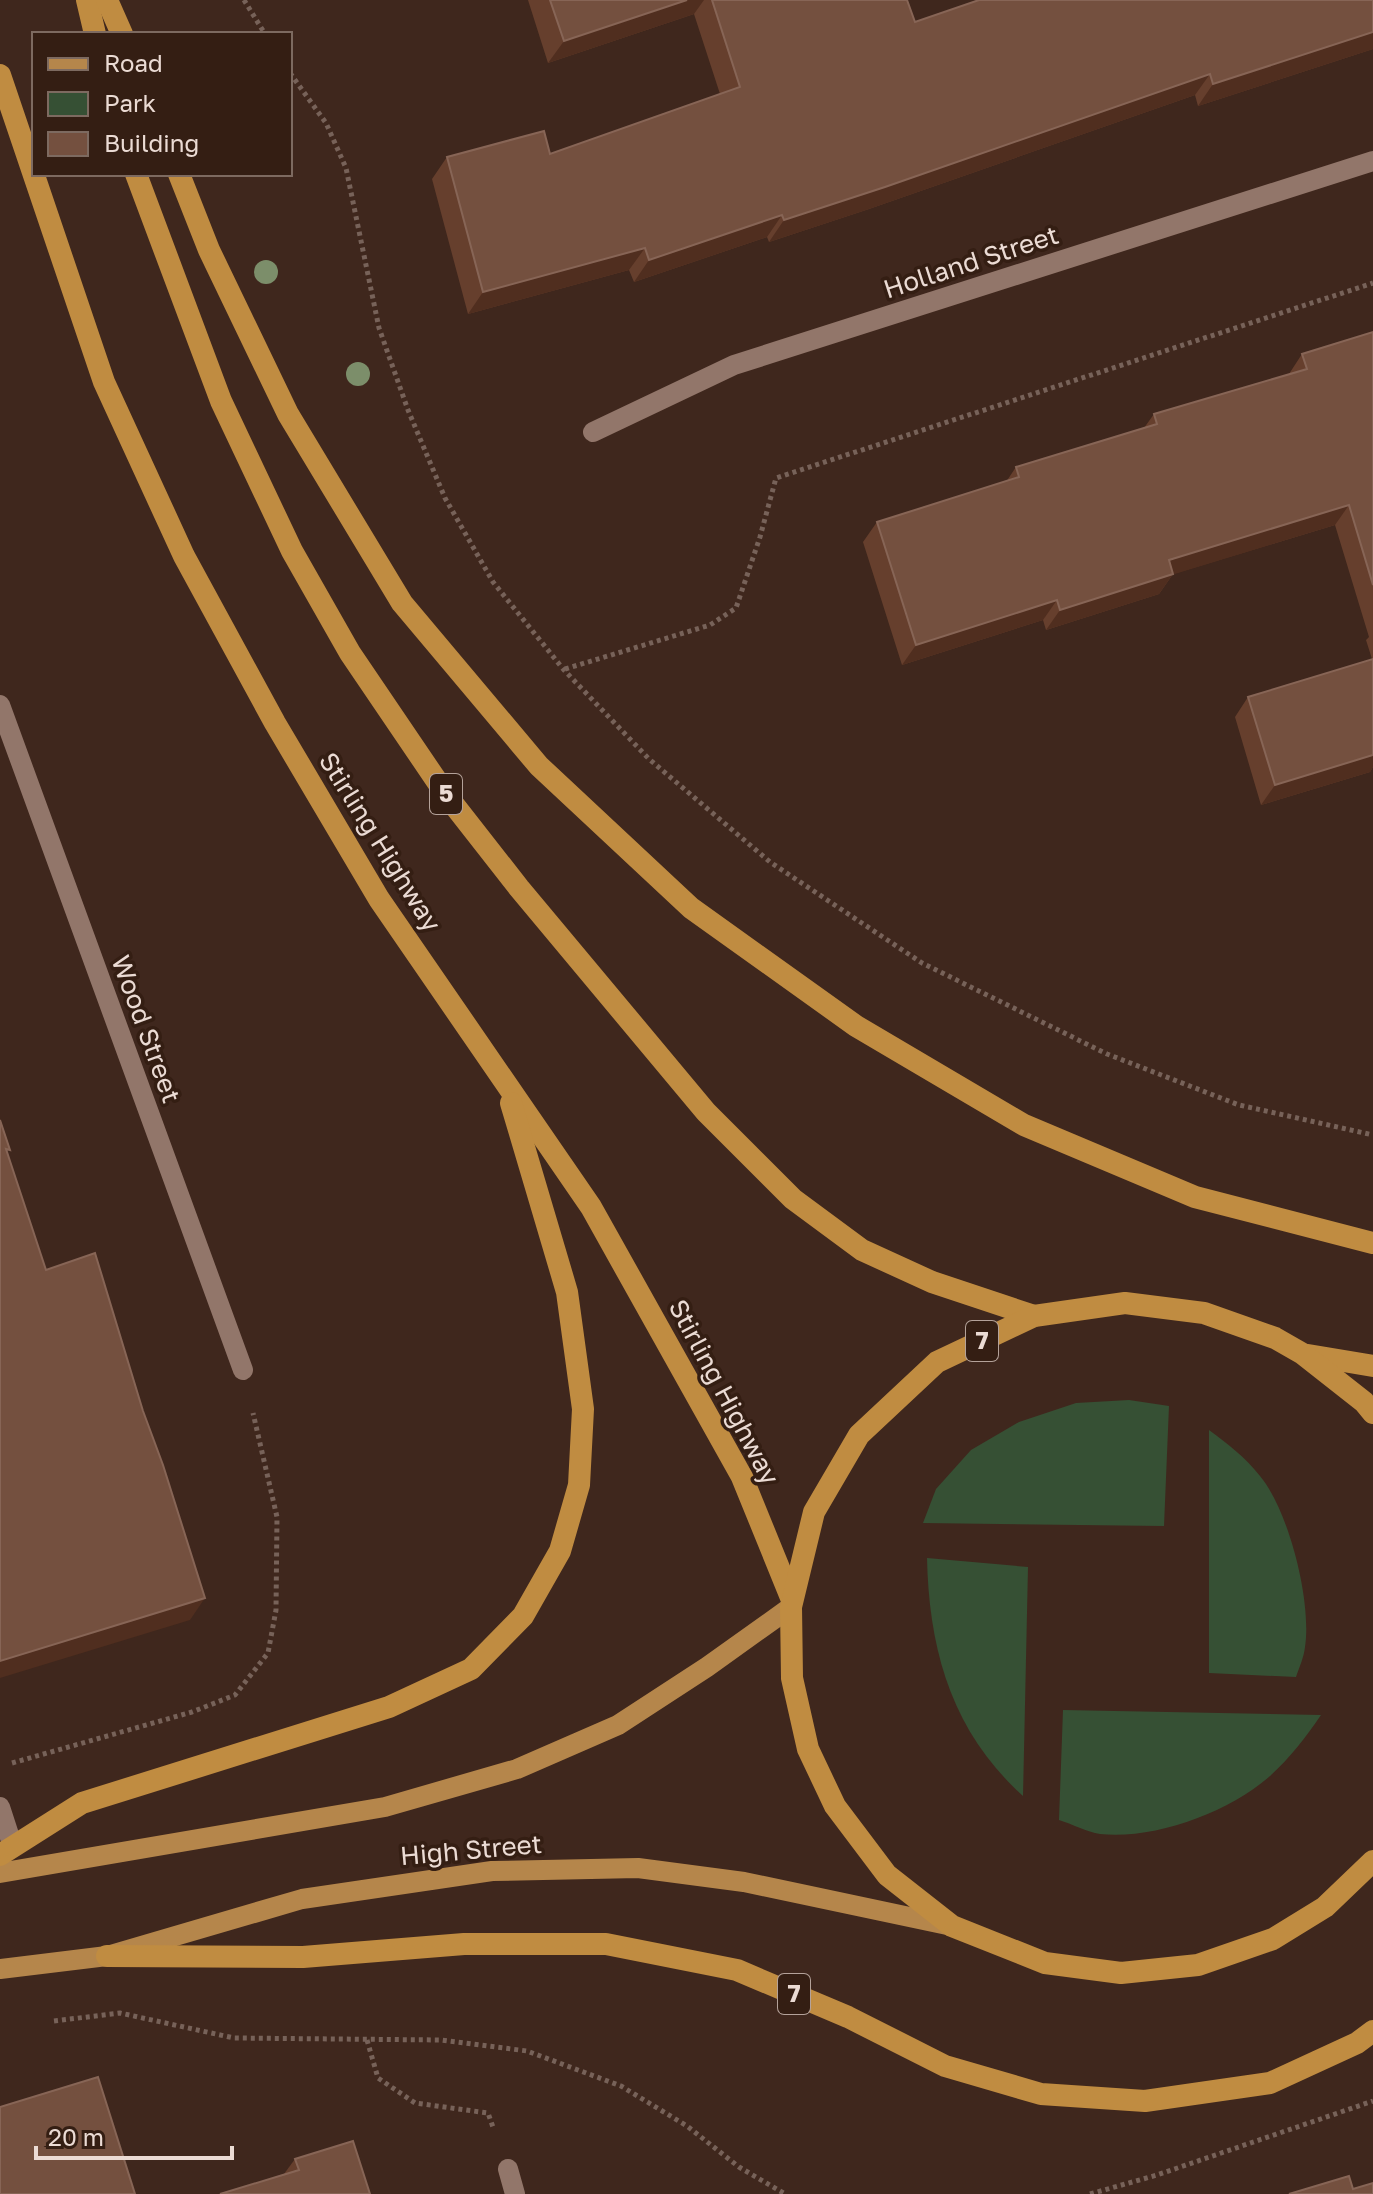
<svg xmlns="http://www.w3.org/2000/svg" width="1373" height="2194" viewBox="0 0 1373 2194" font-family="'Golos Text',sans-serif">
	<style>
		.green { fill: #365034 }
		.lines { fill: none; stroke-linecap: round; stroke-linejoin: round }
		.path { stroke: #776259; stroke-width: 5; stroke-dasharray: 4 4; stroke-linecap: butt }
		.service { stroke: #92766a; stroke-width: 20 }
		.minor { stroke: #92766a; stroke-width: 20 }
		.primary { stroke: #b5864b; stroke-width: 20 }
		.trunk { stroke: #c08c41; stroke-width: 22 }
		.tree { fill: #7c8e6a }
		.wall { fill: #663f2d }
		.shaded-wall { fill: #502e1f }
		.building { fill: #74503f; stroke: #876556; stroke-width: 2 }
		.labels { text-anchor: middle; stroke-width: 7; stroke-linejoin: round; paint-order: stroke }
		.shield { fill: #341e13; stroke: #b4a29a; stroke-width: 2 }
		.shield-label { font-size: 24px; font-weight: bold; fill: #ebdbd4 }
		.street-label { font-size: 26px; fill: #ebdbd4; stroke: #341e13 }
	</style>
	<rect width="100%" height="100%" fill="#3f271d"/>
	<!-- green -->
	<g class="green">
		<polygon points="1129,1400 1169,1406 1164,1526 923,1523 936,1489 971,1450 1019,1422 1076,1403"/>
		<path d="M 1209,1430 C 1228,1444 1245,1457 1260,1476 C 1289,1511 1312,1602 1305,1647 C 1304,1657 1299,1668 1296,1677 L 1209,1673 Z"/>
		<path d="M 927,1558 L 1028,1567 L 1023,1796 C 952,1732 929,1651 927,1558 Z"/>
		<path d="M 1063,1710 L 1321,1715 C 1306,1737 1290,1758 1270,1776 C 1230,1812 1154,1840 1100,1834 C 1087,1832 1072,1824 1059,1820 Z"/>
	</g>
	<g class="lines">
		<!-- path -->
		<g class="path">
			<polyline points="244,0 265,34"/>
			<polyline points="290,73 326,123 346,168 379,328 408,410 445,498 493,582 564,670 649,759 770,862 922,963 1107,1054 1239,1105 1373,1135"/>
			<polyline points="565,669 710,625 736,608 760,537 776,478 1373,283"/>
			<polyline points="12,1763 192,1712 235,1695 268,1653 276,1610 277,1517 253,1413"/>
			<polyline points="54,2021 120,2013 234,2038 441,2040 527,2051 621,2086 687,2126 739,2167 785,2194"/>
			<polyline points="367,2040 378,2078 415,2103 488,2113 494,2130"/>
			<polyline points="1090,2194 1157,2175 1373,2101"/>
		</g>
		<!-- service -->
		<polyline class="service" points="0,1807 13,1847"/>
		<!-- minor -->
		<g class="minor">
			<polyline points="593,432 734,365 1373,161"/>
			<polyline points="0,705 243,1370"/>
			<polyline points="508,2169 515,2194"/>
		</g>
		<!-- primary -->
		<g class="primary">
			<polyline points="0,1873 385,1807 517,1769 618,1725 707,1667 791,1607"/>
			<polyline points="0,1969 107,1956 302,1899 492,1871 638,1868 744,1882 952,1926"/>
		</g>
		<!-- trunk -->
		<g class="trunk">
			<polyline points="87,0 95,34"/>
			<polyline points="107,0 122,34"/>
			<polyline points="0,75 104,382 184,556 275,723 379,899 591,1207 742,1477 792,1600"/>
			<polyline points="136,174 221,401 292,551 350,653 447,796 519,888 706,1112 793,1199 862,1250 932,1282 1034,1316"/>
			<polyline points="179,174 209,250 288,414 402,603 539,766 691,908 856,1026 1024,1125 1195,1197 1373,1243"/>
			<polyline points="1308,1355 1373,1366"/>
			<polyline points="1373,1413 1364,1402 1303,1354 1275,1338 1204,1313 1125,1303 1034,1316 937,1362 859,1435 814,1512 791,1607 792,1678 808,1749 835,1806 887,1875 952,1926 1045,1963 1121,1973 1198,1965 1273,1939 1325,1907 1373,1861"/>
			<polyline points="0,1855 82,1803 389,1707 471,1669 523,1616 560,1551 579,1485 583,1409 567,1292 511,1103"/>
			<polyline points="107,1956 303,1957 464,1944 606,1944 737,1970 848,2017 945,2066 1041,2094 1145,2101 1270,2083 1357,2043 1373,2031"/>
		</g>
	</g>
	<!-- trees -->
	<g class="tree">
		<circle cx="266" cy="272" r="12"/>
		<circle cx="358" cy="374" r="12"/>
	</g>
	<!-- wall -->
	<g class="wall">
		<polygon points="528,0 907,0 915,22 1373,0 1373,49 1198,106 1195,95 869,209 769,242 767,237 634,282 629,270 468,314 432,179 447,157 550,154 720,94 694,14 548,63"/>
		<polygon points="1373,332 1373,767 1370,772 1261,805 1235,717 1248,697 1372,659 1366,640 1369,637 1335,525 1173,574 1159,594 1046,630 1043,620 902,665 863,542 877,522 1006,482 1016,467 1144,428 1154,414 1289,374 1302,354"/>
		<polygon points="295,2159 370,2194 284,2174"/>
	</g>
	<!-- shaded-wall -->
	<g class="shaded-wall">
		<polygon points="687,0 704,0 694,14 548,63 564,41"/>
		<polygon points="1373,32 1373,49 1198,106 1213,84"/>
		<polygon points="1210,74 1195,95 869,209 769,242 784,220"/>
		<polygon points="782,215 767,237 634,282 649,260"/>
		<polygon points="645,248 629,270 468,314 483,292"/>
		<polygon points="1349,505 1335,525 1155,580 1169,560"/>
		<polygon points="1173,574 1159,594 1046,630 1060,610"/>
		<polygon points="1057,600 1043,620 902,665 916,645"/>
		<polygon points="1373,749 1373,767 1370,772 1261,805 1275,785"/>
		<polygon points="205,1598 190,1620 0,1678 0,1661"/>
	</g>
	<!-- building -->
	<g class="building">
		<polygon points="550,0 687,0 564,41"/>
		<polygon points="712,0 907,0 915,22 979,0 1373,0 1373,32 1213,84 1210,74 885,187 784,220 782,215 649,260 645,248 483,292 447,157 544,131 550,154 740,87"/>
		<polygon points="1373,332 1373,585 1349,505 1169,560 1173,574 1060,610 1057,600 916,645 877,522 1019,477 1016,467 1157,424 1154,414 1307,369 1302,354"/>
		<polygon points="1373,659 1373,755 1275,785 1248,697"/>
		<polygon points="0,1120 10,1150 6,1149 46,1270 95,1253 143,1411 163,1465 205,1598 0,1661"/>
		<polygon points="98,2077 135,2194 0,2194 0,2107"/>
		<polygon points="353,2141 370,2194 220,2194 299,2170 295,2159"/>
		<polygon points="1349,2176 1353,2189 1373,2183 1373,2194 1289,2194"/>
	</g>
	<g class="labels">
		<!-- shield labels -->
		<g class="shield">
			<rect x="430" y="774" width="32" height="40" rx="6"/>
			<rect x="966" y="1321" width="32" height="40" rx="6"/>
			<rect x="778" y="1974" width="32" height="40" rx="6"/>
		</g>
		<g class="shield-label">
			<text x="446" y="802">5</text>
			<text x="982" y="1349">7</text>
			<text x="794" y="2002">7</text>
		</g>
		<!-- street labels -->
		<g class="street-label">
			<text transform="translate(971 262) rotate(-18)" y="9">Holland Street</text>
			<text transform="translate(380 842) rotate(58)" y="9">Stirling Highway</text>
			<text transform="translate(146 1029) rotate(70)" y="9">Wood Street</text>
			<text transform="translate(724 1392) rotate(62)" y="9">Stirling Highway</text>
			<text transform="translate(471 1850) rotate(-5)" y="9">High Street</text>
		</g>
	</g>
	<!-- legend -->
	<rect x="32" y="32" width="260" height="144" fill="#341e13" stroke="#7d6a60" stroke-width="2"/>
	<rect x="48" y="58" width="40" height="12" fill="#b5864b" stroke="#7d6a60" stroke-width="2"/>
	<text x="104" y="72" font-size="24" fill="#ebdbd4">Road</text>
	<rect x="48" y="92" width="40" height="24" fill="#365034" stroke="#7d6a60" stroke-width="2"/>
	<text x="104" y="112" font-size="24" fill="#ebdbd4">Park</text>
	<rect x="48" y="132" width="40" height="24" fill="#74503f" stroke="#7d6a60" stroke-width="2"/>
	<text x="104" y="152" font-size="24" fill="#ebdbd4">Building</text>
	<!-- scale -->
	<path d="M36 2146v12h196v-12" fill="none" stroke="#ebdbd4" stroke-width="4"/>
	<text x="48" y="2146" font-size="24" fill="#ebdbd4" stroke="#341e13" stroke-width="6" paint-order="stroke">20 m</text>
</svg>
